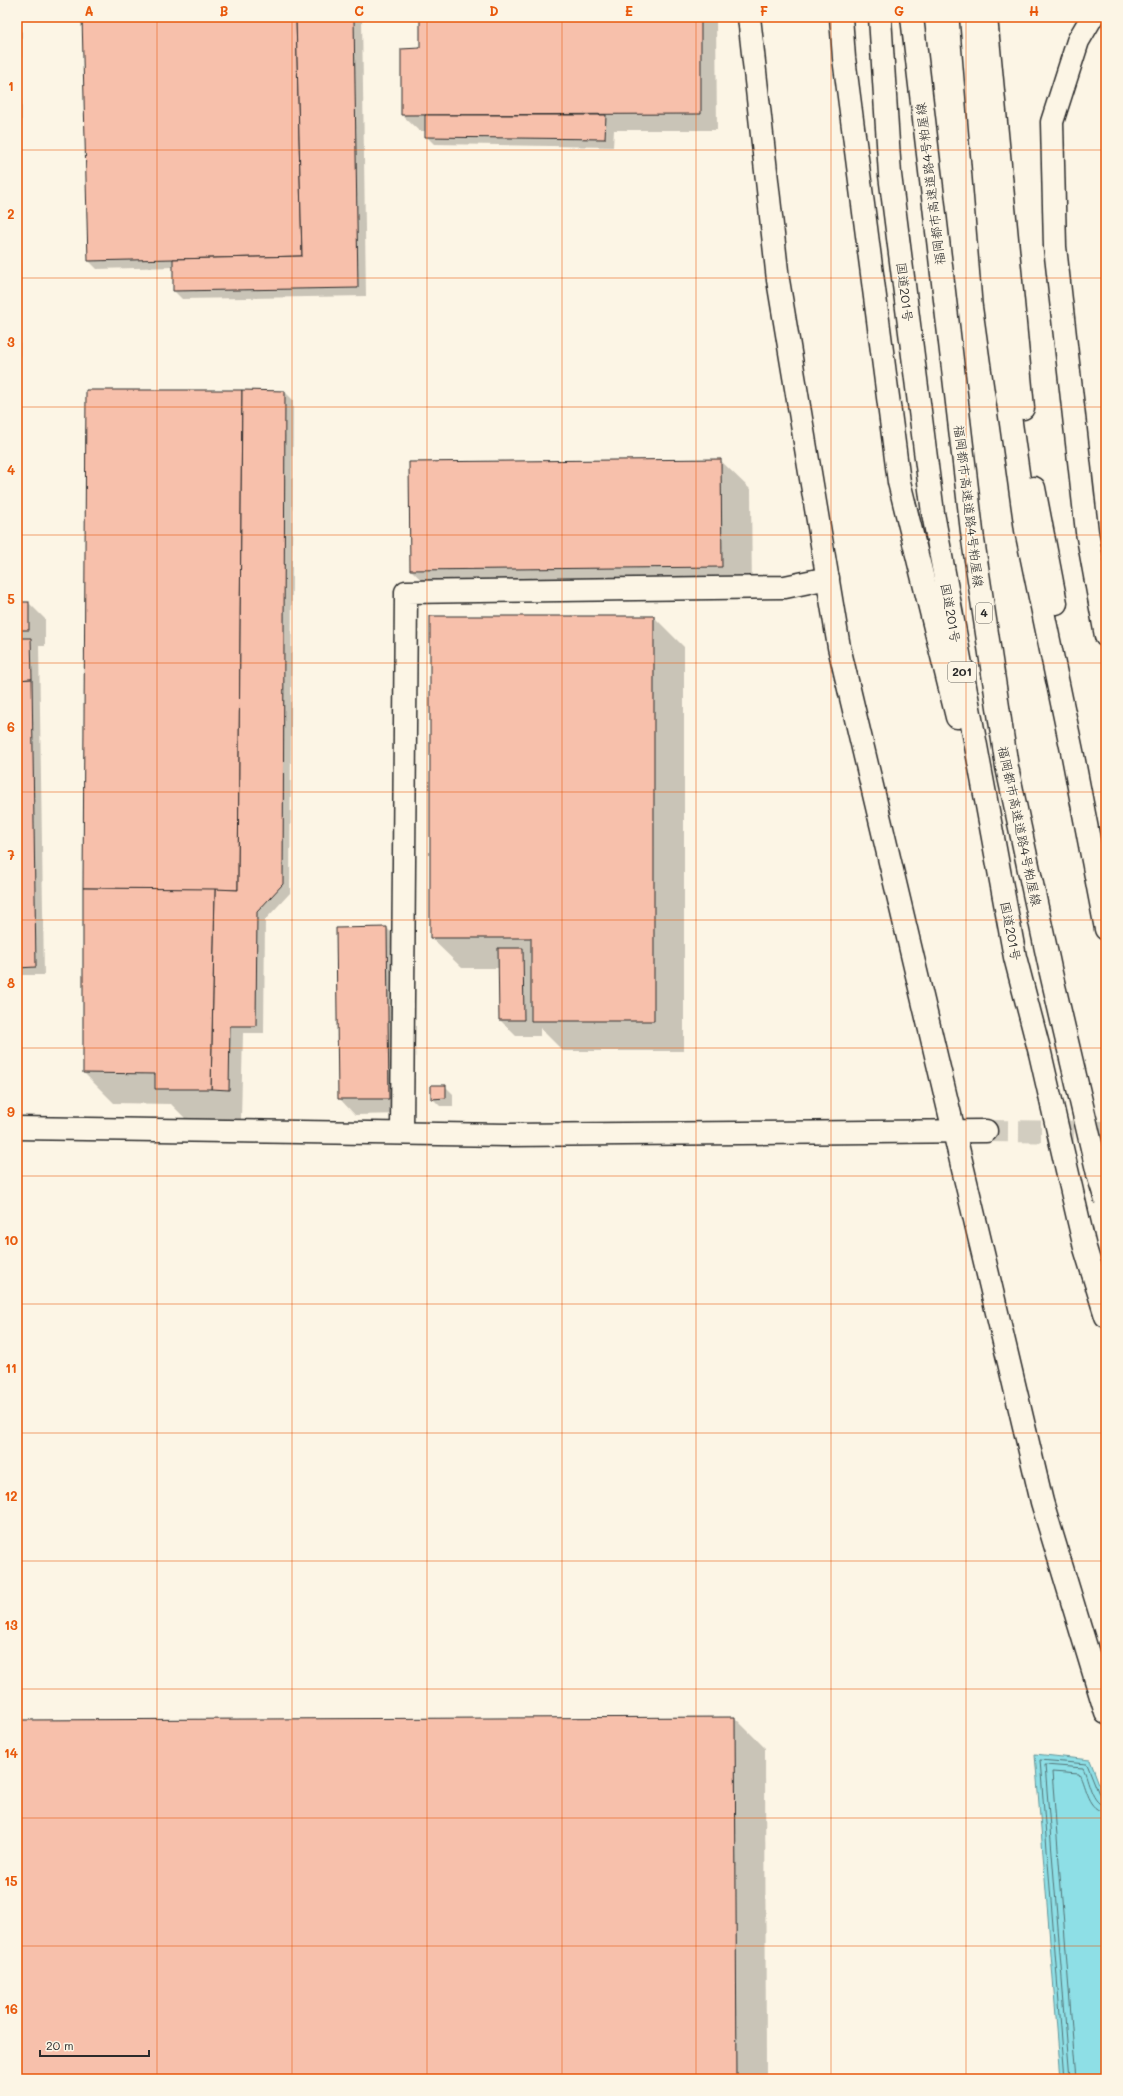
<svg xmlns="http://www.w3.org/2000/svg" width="1123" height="2096" viewBox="0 0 1123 2096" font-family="Mali,'Klee One',sans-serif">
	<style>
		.water { fill: #8edfe6; stroke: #66979b }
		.shadow { fill: #0003 }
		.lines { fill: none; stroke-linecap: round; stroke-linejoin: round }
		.shore { stroke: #537376; stroke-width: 1 }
		.building { fill: #f7c0ab; stroke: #2b2b2b }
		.secondary-tunnel { stroke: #d2cdc0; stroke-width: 22; stroke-dasharray: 22 11; stroke-linecap: butt }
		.street-casing { stroke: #2b2b2b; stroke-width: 25 }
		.secondary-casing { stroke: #2b2b2b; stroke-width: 25 }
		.highway-casing { stroke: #2b2b2b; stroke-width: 25 }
		.street { stroke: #fcf5e5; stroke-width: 22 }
		.secondary { stroke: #fcf5e5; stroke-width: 22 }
		.highway { stroke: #fcf5e5; stroke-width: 22 }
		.highway-bridge-casing { stroke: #2b2b2b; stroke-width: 25; stroke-linecap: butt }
		.highway-bridge { stroke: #fcf5e5; stroke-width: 22 }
		.grid { fill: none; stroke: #e8590c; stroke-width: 1; stroke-opacity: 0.55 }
		.labels { text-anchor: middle; stroke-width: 3; stroke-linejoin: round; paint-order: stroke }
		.shield { fill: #fcf5e5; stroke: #6a6863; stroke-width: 1 }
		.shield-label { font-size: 12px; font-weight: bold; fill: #2b2b2b }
		.street-label { font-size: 13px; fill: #2b2b2b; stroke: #fcf5e5 }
		.neatline { fill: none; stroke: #e8590c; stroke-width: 1.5 }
		.grid-label { font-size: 13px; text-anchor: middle; font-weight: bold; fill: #e8590c }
	</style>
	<rect width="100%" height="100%" fill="#fcf5e5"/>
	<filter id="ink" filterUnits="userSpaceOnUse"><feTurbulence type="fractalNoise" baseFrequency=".025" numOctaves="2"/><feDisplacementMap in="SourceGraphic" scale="8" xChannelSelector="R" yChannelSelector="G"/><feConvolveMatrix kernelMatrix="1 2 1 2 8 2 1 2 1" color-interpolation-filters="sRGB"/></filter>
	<g filter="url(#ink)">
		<!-- water -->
		<polygon class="water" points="1035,1754 1090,1760 1106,1802 1106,2079 1061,2079"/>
		<!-- shadow -->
		<g class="shadow">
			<polygon points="83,17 362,17 366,296 182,299 174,291 174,267 97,269 89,261"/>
			<polygon points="421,17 716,17 717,130 614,130 613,147 434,144 426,136 426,131 419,131 402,115 421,49"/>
			<polygon points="17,27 22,32 20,376 17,376"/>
			<polygon points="285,392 293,400 290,893 265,920 264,1033 243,1033 241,1119 186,1119 171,1104 114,1103 84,1073"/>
			<polygon points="720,460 751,490 752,596 442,600 411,570"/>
			<polygon points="17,603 29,603 45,619 45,646 39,646 44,975 17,975"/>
			<polygon points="654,617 684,647 684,1051 563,1051 540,1028 540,1036 516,1036 500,1020 499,968 462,968 431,938"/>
			<polygon points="387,928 403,945 404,1114 355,1115 339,1098"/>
			<polygon points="445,1086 453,1094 453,1106 440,1106 432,1098"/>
			<polygon points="735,1718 765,1748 766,2079 17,2079 17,1721"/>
		</g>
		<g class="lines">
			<!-- shore -->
			<g class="shore">
				<polyline points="1065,2079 1040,1760 1087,1764 1101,1799 1106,1801"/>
				<path d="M 1070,2079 L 1045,1765 L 1083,1768 C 1089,1779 1091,1805 1106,1806"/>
				<path d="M 1076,2079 L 1052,1772 L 1079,1774 C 1086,1787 1087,1811 1106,1812"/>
			</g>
		</g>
		<!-- building -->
		<g class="building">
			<polygon points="82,17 296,17 302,256 88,261"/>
			<polygon points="296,17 354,17 358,288 173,291 173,259 302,256"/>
			<polygon points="420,17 701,17 701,114 401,115 401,49 420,48"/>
			<polygon points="425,115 606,115 605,139 425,137"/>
			<polygon points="86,390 242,390 238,890 83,888"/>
			<polygon points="242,390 285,391 283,884 257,912 256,1026 230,1026 229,1090 211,1089 215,889 238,890"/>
			<polygon points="721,459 722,567 410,570 409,462"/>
			<rect x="17" y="602" width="12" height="28"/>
			<polygon points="430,616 654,616 654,1021 531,1021 531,938 430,938"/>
			<polygon points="17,638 31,638 32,679 17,680"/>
			<polygon points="32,679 36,967 17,968 17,680"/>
			<polygon points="83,888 215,889 211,1089 155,1089 155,1074 83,1073"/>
			<polygon points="387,927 389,1099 338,1099 336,928"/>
			<polygon points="498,948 523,948 524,1020 499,1020"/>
			<polygon points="431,1085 446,1085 446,1098 431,1099"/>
			<polygon points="735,1717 737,2079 17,2079 17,1720"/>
		</g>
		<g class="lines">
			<!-- secondary-tunnel -->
			<polyline class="secondary-tunnel" points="986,1131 1106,1132"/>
			<defs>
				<g id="street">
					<polyline points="749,17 778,280 839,647 1042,1502 1106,1713"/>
					<polyline points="402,1133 406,592 785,587 828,578"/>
				</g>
				<polyline id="secondary" points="17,1128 508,1135 986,1131"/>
				<g id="highway">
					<polyline points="841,17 844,58 899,482 957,717"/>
					<polyline points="880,17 890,175 933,513 1015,957 1040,1053 1085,1248 1106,1316"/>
					<polyline points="971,17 994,302 1026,530 1073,756 1106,929"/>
					<polyline points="986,17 1023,408"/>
					<polyline points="1092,17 1078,41 1052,122 1055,247 1087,532 1106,636"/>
					<polyline points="1034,488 1056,603"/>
				</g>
			</defs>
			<!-- street casing -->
			<use href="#street" class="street-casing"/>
			<!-- secondary casing -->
			<use href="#secondary" class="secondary-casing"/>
			<!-- highway casing -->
			<use href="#highway" class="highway-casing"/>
			<!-- street -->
			<use href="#street" class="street"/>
			<!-- secondary -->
			<use href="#secondary" class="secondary"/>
			<!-- highway -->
			<use href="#highway" class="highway"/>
			<defs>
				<polyline id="highway-bridge" points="912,17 973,540 1007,767 1051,973 1098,1174 1106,1200"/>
			</defs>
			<!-- highway-bridge casing -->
			<use href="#highway-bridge" class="highway-bridge-casing"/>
			<!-- highway-bridge -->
			<use href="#highway-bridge" class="highway-bridge"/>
		</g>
	</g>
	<!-- grid -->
	<path class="grid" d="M 157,17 L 157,2079M 292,17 L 292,2079M 427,17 L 427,2079M 562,17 L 562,2079M 696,17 L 696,2079M 831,17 L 831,2079M 966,17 L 966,2079M 17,150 L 1106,150M 17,278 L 1106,278M 17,407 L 1106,407M 17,535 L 1106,535M 17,663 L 1106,663M 17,792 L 1106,792M 17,920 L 1106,920M 17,1048 L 1106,1048M 17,1176 L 1106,1176M 17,1304 L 1106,1304M 17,1433 L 1106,1433M 17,1561 L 1106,1561M 17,1689 L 1106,1689M 17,1818 L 1106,1818M 17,1946 L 1106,1946"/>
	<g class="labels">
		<!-- shield labels -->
		<g class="shield">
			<rect x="976" y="603" width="16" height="20" rx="3"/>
			<rect x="948" y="662" width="28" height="20" rx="3"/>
		</g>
		<g class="shield-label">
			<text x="984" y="617">4</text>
			<text x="962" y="676">201</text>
		</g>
		<!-- street labels -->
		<g class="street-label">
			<text transform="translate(930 184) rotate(-97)" y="5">福岡都市高速道路4号粕屋線</text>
			<text transform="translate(905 292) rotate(83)" y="5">国道201号</text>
			<text transform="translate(969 506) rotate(83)" y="5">福岡都市高速道路4号粕屋線</text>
			<text transform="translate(951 613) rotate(80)" y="5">国道201号</text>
			<text transform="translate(1020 826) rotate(78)" y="5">福岡都市高速道路4号粕屋線</text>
			<text transform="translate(1011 931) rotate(79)" y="5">国道201号</text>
		</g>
	</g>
	<!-- margin -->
	<rect width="1123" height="2096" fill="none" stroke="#fcf5e5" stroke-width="44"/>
	<!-- scale -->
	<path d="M40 2050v6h109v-6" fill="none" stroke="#2b2b2b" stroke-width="2"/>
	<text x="46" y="2050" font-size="12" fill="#2b2b2b" stroke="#fcf5e5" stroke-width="3" paint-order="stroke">20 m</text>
	<rect x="22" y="22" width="1079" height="2052" class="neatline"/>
	<g class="grid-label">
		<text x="89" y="16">A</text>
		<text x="224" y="16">B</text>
		<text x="359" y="16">C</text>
		<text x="494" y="16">D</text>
		<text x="629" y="16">E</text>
		<text x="764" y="16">F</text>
		<text x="899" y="16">G</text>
		<text x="1034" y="16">H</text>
		<text x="11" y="91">1</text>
		<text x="11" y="219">2</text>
		<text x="11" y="347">3</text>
		<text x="11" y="475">4</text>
		<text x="11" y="604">5</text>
		<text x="11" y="732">6</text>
		<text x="11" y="860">7</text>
		<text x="11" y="988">8</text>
		<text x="11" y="1117">9</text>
		<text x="11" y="1245">10</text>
		<text x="11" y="1373">11</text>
		<text x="11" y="1501">12</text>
		<text x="11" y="1630">13</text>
		<text x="11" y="1758">14</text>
		<text x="11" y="1886">15</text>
		<text x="11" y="2014">16</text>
	</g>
</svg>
